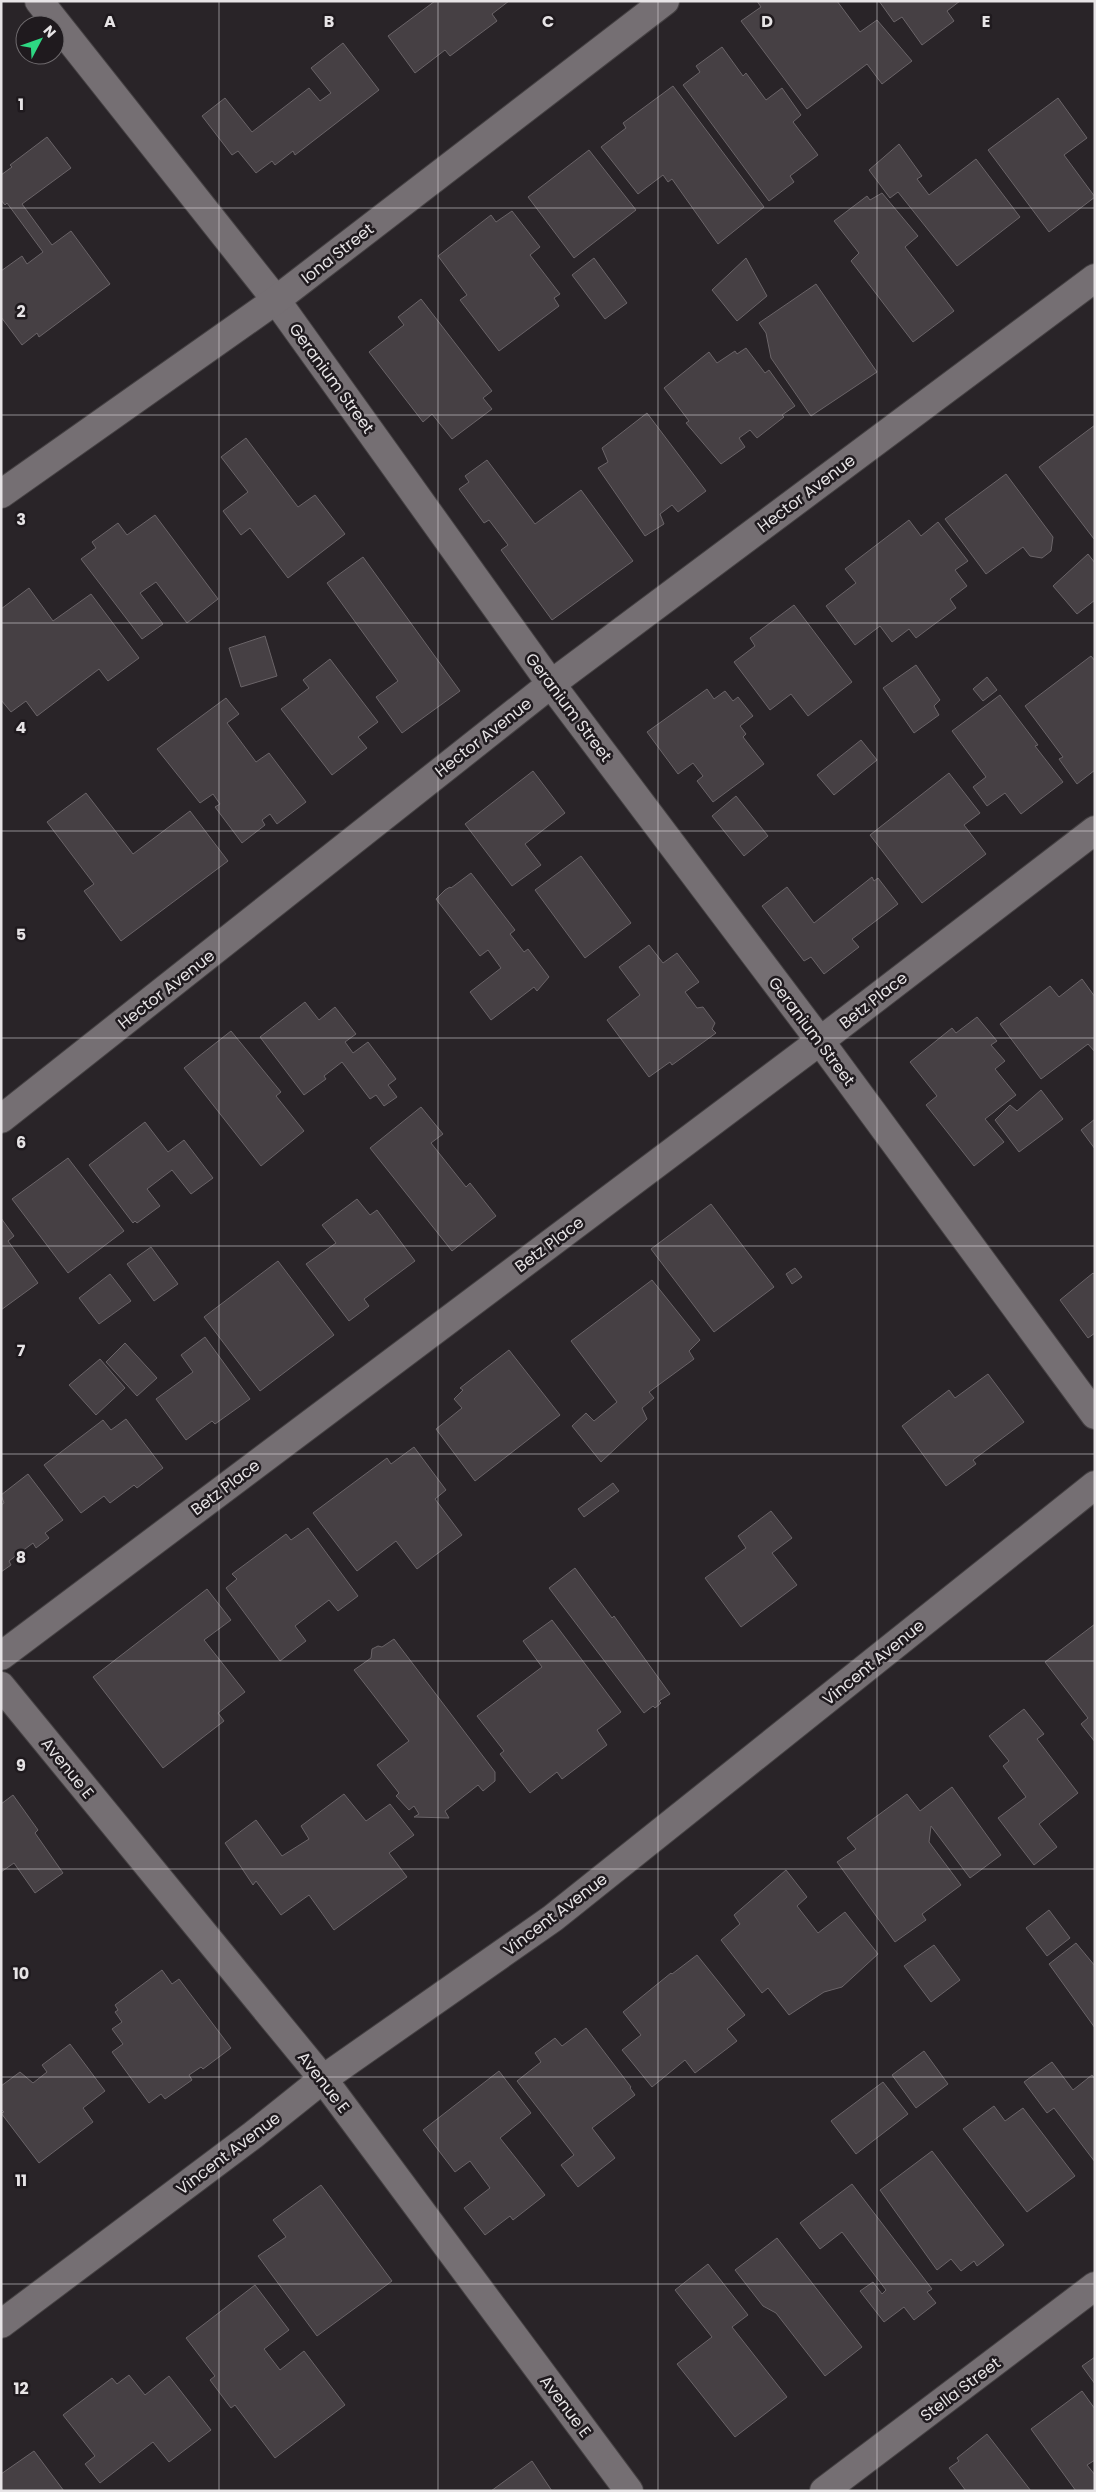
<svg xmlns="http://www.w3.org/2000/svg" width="1096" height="2492" viewBox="0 0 1096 2492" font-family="Poppins,sans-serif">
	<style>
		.building { fill: #464044; stroke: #6a6468 }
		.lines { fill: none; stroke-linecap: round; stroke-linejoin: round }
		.minor-casing { stroke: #454143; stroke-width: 30 }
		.minor { stroke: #756f73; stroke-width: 28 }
		.grid { fill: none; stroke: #e7e4e6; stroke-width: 1; stroke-opacity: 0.55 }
		.labels { text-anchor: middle; stroke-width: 5; stroke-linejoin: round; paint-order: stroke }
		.street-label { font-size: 16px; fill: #e7e4e6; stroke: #1f1a1e }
		.grid-label { font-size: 16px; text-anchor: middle; font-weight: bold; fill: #e7e4e6; stroke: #1f1a1e; stroke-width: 5; stroke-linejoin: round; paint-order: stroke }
	</style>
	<rect width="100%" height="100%" fill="#292428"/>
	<!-- building -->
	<g class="building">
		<polygon points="435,1 509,1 492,14 497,21 450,56 445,50 415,73 388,36"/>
		<polygon points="757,1 837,1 860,32 877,20 912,61 882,84 867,64 807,109 741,21 761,7"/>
		<polygon points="879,1 960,1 947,11 954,21 922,45 902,17 894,22"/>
		<polygon points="343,43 379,90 295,155 293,151 275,165 272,161 256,173 238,151 232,155 202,116 225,98 252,132 309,88 320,101 331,93 311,68"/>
		<polygon points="722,47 743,76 746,73 766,100 782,88 801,115 793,122 818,155 790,176 794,182 769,201 683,85 700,72 696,66"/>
		<polygon points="673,86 764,207 718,244 672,179 668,182 663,175 638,194 601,147 626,128 623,123"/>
		<polygon points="1058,98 1087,138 1064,155 1095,197 1049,232 988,150"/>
		<polygon points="47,137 71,168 22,204 52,245 71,231 110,284 39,337 37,333 22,345 1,317 1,271 22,256 27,264 43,252 7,203 5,205 1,200 1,175 12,167 10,165"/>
		<polygon points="899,144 922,176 917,179 929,195 976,159 1020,217 957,266 898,192 890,198 869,170"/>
		<polygon points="589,150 636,210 574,258 528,197"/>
		<polygon points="882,193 918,236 905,247 954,311 913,342 851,261 859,253 834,221 867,196 870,200"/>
		<polygon points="512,211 540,247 530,255 560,294 554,298 559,306 499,351 460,300 467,295 438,256 491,215 496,222"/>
		<polygon points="594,258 627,303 605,319 572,275"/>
		<polygon points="746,258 767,296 737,321 712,290"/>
		<polygon points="816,284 877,372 811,416 771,358 766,333 759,323"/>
		<polygon points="421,299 492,391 483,398 492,409 452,439 432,414 423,422 369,352 404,325 398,317"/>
		<polygon points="746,348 765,373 769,370 795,406 782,415 784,417 757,438 750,430 739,438 745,447 721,464 686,423 689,421 664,388 709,352 717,363 735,351 737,354"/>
		<polygon points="647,413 706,491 678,512 672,505 660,514 664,524 645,536 598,468 608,462 602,448"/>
		<polygon points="1095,425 1095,538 1094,539 1039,467"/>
		<polygon points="246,438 298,507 315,495 345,534 288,578 250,528 241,535 223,511 248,492 221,457"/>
		<polygon points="487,460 535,524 581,490 633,561 552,620 501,550 508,545 489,520 484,523 459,489 469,482 465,476"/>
		<polygon points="1006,474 1053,537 1051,551 1042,558 1030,556 1023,547 986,574 945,519"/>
		<polygon points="155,515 218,599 187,623 156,582 140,593 163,624 142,639 81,559 96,548 92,542 118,523 127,535"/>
		<polygon points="909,520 921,536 938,522 968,561 955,570 967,586 950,599 956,608 916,638 909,629 892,642 880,626 855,645 826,606 856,583 845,569"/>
		<polygon points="1088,554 1095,563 1095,600 1077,614 1053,586"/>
		<polygon points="363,557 460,691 402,733 376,697 398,681 327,583"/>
		<polygon points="29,588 53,621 91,594 139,658 108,681 99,669 37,716 26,701 11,712 1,700 1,609"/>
		<polygon points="794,605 852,682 808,716 791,694 770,710 734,662 755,646 750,638"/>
		<polygon points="265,636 277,676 241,687 229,648"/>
		<polygon points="1091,656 1095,661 1095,770 1077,784 1059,759 1063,757 1025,706"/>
		<polygon points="330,659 378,722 358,737 367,748 332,775 281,709 309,688 303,680"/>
		<polygon points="916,665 940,700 934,706 939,715 914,733 883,688"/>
		<polygon points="987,677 997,690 983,701 973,689"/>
		<polygon points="707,689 714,699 725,691 733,701 738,697 753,716 740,726 746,734 743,737 764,764 713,802 697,781 703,776 693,763 678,774 647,732"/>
		<polygon points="1000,695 1038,745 1035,746 1063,782 1021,814 1005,793 987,806 973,787 986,777 952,731"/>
		<polygon points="226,698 239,714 227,723 256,762 269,753 306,802 277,824 270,814 262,820 265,825 242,843 215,807 220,804 213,794 200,803 157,749"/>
		<polygon points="861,740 877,760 834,795 817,775"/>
		<polygon points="533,771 565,813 525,844 541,865 512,886 465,824"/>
		<polygon points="949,773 980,813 964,825 986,854 922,903 870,835"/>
		<polygon points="86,793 133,854 190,811 228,861 121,941 84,891 94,884 47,822"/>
		<polygon points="736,796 768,836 744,856 712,816"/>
		<polygon points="581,856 631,923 585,958 535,890"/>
		<polygon points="471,873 515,930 510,934 524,952 528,949 549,977 537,991 534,987 491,1020 470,992 501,968 488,950 480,956 436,899 445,890 450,887 451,888"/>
		<polygon points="872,877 874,881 878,878 898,904 852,939 859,947 824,974 811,957 804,961 762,906 787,887 814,923"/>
		<polygon points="649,945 663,963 677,953 699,982 685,992 697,1008 703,1007 715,1023 712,1029 716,1033 672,1065 670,1062 649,1077 607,1020 640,995 619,967"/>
		<polygon points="1082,979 1095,997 1095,1052 1088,1044 1041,1079 1000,1024 1050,986 1059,997"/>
		<polygon points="305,1002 319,1020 335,1007 356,1034 345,1042 353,1053 368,1042 396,1079 388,1085 397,1097 384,1106 376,1095 370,1099 342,1062 324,1076 326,1079 304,1095 260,1037"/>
		<polygon points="977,1017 997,1041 991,1045 1005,1061 995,1069 1016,1095 985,1119 1004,1142 974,1166 926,1105 937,1096 910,1062 952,1028 956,1033"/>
		<polygon points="231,1031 281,1092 276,1096 304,1131 261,1166 184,1068"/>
		<polygon points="1041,1090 1063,1119 1019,1152 995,1120 1010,1105 1017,1111"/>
		<polygon points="421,1107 443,1134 431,1143 466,1187 470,1183 496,1216 452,1251 370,1148"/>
		<polygon points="1095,1119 1095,1149 1081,1130"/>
		<polygon points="145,1122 168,1152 184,1140 213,1178 191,1194 172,1170 147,1189 160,1206 137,1223 135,1221 133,1223 89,1165"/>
		<polygon points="68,1158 124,1231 68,1273 12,1199"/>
		<polygon points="357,1199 370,1215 377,1210 415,1261 364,1299 369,1306 349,1321 306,1264 336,1243 322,1225"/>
		<polygon points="711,1204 774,1287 714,1332 651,1249"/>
		<polygon points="1,1218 14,1236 8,1241 38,1283 1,1310"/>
		<polygon points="151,1247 178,1284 154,1301 127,1264"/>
		<polygon points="278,1261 334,1335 260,1391 204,1317"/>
		<polygon points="795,1268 802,1277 792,1284 786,1274"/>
		<polygon points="1093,1273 1095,1275 1095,1333 1088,1338 1060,1300"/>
		<polygon points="110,1274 131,1301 99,1324 79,1298"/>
		<polygon points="652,1280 700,1340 689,1351 694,1359 649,1392 654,1398 642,1408 647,1419 601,1462 572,1426 586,1413 594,1421 617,1402 571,1341"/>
		<polygon points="205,1337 250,1399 215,1424 212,1421 186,1440 156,1399 193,1372 181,1355"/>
		<polygon points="125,1343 157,1378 137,1396 106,1362"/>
		<polygon points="509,1350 560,1415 475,1481 436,1429 462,1408 454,1399 463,1390 460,1388"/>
		<polygon points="100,1359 125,1388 96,1415 69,1385"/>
		<polygon points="988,1374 1024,1422 973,1460 976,1464 946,1486 902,1426 949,1390 955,1398"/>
		<polygon points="126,1419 163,1468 137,1488 134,1485 110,1503 104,1496 81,1513 44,1465 103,1420 111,1430"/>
		<polygon points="414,1447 446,1490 435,1499 462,1535 417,1569 396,1541 357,1571 313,1513 387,1458 391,1464"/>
		<polygon points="28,1474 63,1520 45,1533 49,1538 36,1548 33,1543 9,1561 11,1565 1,1572 1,1505 4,1503 1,1495"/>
		<polygon points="613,1483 619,1491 584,1517 578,1509"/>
		<polygon points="771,1511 792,1538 772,1553 797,1585 741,1627 705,1578 746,1548 738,1536"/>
		<polygon points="308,1528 358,1596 338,1611 329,1600 295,1626 306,1641 280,1661 226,1588 237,1579 232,1574 286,1534 291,1540"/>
		<polygon points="575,1568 612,1618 614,1616 670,1694 659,1701 661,1703 655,1708 653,1706 644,1713 549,1588"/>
		<polygon points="207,1589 231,1620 204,1640 245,1692 218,1713 224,1721 163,1768 93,1677"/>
		<polygon points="552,1620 621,1712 597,1730 607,1745 562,1779 557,1772 530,1793 500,1754 504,1751 477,1716 542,1667 523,1641"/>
		<polygon points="1095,1624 1095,1742 1081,1724 1088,1718 1045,1662"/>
		<polygon points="394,1639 495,1772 495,1781 483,1791 478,1785 445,1811 449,1818 414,1817 419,1814 414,1806 409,1810 396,1796 399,1793 377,1765 409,1741 354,1670 371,1658 372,1649 378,1646 382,1647"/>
		<polygon points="1024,1709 1044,1734 1037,1739 1078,1793 1039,1824 1057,1847 1034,1865 998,1818 1026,1797 1003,1766 1009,1761 989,1736"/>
		<polygon points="952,1787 1001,1855 970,1878 931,1826 929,1842 961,1885 922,1914 926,1920 895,1942 837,1862 856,1849 847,1838 907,1794 920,1811"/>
		<polygon points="344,1794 366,1821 390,1804 414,1835 389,1853 407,1877 334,1930 309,1895 281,1915 256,1881 253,1885 225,1843 256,1820 282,1856 309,1839 301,1826"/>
		<polygon points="13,1795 38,1830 35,1833 63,1873 35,1893 14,1863 1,1872 1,1804"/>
		<polygon points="786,1870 807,1897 797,1906 818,1933 845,1912 878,1954 842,1987 824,1992 789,2015 768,1988 762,1993 721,1940 740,1924 734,1915"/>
		<polygon points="1049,1910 1070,1938 1047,1956 1026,1928"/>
		<polygon points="1076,1943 1095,1966 1095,2028 1049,1964"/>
		<polygon points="934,1945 960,1980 931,2002 904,1966"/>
		<polygon points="697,1955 745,2015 727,2029 737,2041 695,2073 685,2060 652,2087 622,2050 641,2035 623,2012 671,1973 672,1974"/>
		<polygon points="162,1970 172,1984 179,1979 231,2048 203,2069 201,2067 189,2075 192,2080 165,2099 161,2094 149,2103 112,2052 123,2044 112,2029 122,2022 115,2012 118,2010 115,2005"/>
		<polygon points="586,2028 631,2087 630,2088 635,2095 592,2128 615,2158 578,2187 561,2165 574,2155 517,2081 541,2062 535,2053 555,2038 562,2046"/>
		<polygon points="70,2044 105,2091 83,2108 93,2122 39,2163 1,2113 4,2112 1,2109 1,2086 20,2072 33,2083 47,2072 42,2065"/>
		<polygon points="924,2051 948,2084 916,2108 892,2075"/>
		<polygon points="1052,2062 1073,2090 1092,2075 1095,2079 1095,2162 1054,2108 1047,2113 1024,2082"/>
		<polygon points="499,2071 531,2113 500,2138 545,2195 513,2220 510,2216 485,2235 464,2208 490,2188 470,2161 455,2172 423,2130"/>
		<polygon points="883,2082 908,2114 856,2154 831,2121"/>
		<polygon points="994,2106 1005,2121 1023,2108 1075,2176 1027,2212 963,2129"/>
		<polygon points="932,2151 1004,2245 977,2266 974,2261 961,2271 951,2259 937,2270 880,2190"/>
		<polygon points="852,2184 932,2289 927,2292 936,2303 914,2320 904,2307 884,2322 860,2291 873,2282 882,2294 886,2290 842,2232 820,2249 800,2223"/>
		<polygon points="321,2185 392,2281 317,2336 258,2256 286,2237 273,2220"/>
		<polygon points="777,2238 862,2347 825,2376 776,2313 763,2306 735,2270"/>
		<polygon points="708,2264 748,2315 732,2327 787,2397 735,2437 677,2364 712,2337 675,2290"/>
		<polygon points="255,2285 289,2330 264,2349 280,2370 304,2351 345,2405 275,2458 235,2405 231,2408 210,2380 215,2376 186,2338"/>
		<polygon points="1095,2357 1095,2384 1082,2366"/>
		<polygon points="129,2375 145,2395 169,2376 211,2430 169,2462 153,2442 100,2483 85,2464 95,2456 63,2415 112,2378 117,2384"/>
		<polygon points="1082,2391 1095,2409 1095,2460 1087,2465 1095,2475 1095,2491 1076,2491 1031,2429"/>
		<polygon points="987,2434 1031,2491 966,2491 949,2468 959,2461 957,2458"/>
		<polygon points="34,2451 64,2491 1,2491 1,2474"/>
		<polygon points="532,2461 552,2491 491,2491"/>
	</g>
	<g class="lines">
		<defs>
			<g id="minor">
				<polyline points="39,1 276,300 551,684 820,1041 1095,1415"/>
				<polyline points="1,494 276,300 665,1"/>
				<polyline points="1,1119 551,684 1095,278"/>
				<polyline points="1,1656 820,1041 1095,830"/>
				<polyline points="1,1686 323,2079 629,2491"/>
				<polyline points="1,2324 253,2135 323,2079 553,1918 1095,1485"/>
				<polyline points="824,2491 1095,2286"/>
			</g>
		</defs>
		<!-- minor casing -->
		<use href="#minor" class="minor-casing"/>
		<!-- minor -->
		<use href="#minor" class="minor"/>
	</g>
	<!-- grid -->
	<path class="grid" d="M 219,1 L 219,2491M 438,1 L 438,2491M 658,1 L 658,2491M 877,1 L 877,2491M 1,208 L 1095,208M 1,415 L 1095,415M 1,623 L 1095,623M 1,831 L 1095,831M 1,1038 L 1095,1038M 1,1246 L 1095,1246M 1,1454 L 1095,1454M 1,1661 L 1095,1661M 1,1869 L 1095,1869M 1,2077 L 1095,2077M 1,2284 L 1095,2284"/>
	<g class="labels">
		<!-- street labels -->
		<g class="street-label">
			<text transform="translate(337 253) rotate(-38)" y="6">Iona Street</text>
			<text transform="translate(332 378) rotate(54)" y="6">Geranium Street</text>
			<text transform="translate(806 493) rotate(-37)" y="6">Hector Avenue</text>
			<text transform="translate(569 707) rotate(53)" y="6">Geranium Street</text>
			<text transform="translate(483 737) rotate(-38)" y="6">Hector Avenue</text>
			<text transform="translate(166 989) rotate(-38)" y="6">Hector Avenue</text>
			<text transform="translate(873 1000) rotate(-38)" y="6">Betz Place</text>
			<text transform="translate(812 1031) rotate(53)" y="6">Geranium Street</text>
			<text transform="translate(549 1244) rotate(-37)" y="6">Betz Place</text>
			<text transform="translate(225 1487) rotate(-37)" y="6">Betz Place</text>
			<text transform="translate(873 1662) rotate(-39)" y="6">Vincent Avenue</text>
			<text transform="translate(68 1768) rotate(51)" y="6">Avenue E</text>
			<text transform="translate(555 1914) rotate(-37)" y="6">Vincent Avenue</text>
			<text transform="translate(324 2082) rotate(52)" y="6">Avenue E</text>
			<text transform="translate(228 2153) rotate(-37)" y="6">Vincent Avenue</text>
			<text transform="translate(960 2389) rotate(-37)" y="6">Stella Street</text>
			<text transform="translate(566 2406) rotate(53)" y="6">Avenue E</text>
		</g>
	</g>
	<g class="grid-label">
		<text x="110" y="27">A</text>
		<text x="329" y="27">B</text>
		<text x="548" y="27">C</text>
		<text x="767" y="27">D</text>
		<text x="986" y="27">E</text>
		<text x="21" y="110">1</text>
		<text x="21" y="317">2</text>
		<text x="21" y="525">3</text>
		<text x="21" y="733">4</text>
		<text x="21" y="940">5</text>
		<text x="21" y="1148">6</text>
		<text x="21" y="1356">7</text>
		<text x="21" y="1563">8</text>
		<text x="21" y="1771">9</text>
		<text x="21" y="1979">10</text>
		<text x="21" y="2186">11</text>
		<text x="21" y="2394">12</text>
	</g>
	<!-- border -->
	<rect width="1096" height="2492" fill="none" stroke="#e7e4e6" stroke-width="5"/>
	<!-- north arrow -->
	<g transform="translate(40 40) rotate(49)"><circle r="24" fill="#1f1a1e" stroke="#6f6b6e"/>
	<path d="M0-4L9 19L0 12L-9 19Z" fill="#2ed883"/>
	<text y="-8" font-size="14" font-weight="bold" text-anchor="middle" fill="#e7e4e6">N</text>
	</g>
</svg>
